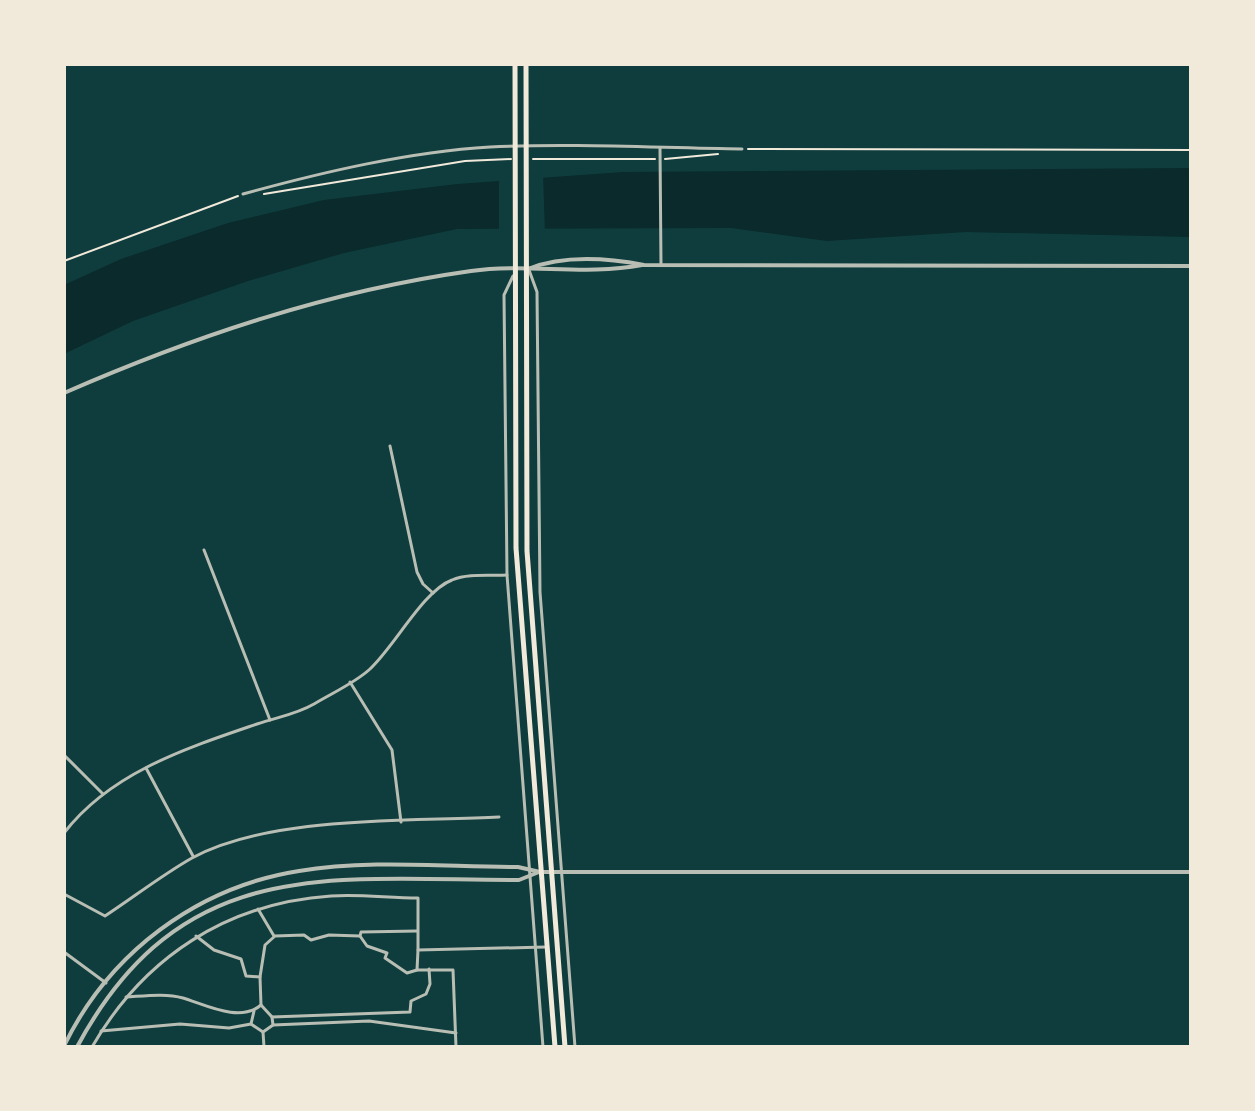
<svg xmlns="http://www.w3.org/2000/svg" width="1255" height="1111" viewBox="0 0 1255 1111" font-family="Barlow,sans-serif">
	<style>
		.water { fill: #0a2a2b }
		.pier { fill: #0f3d3e }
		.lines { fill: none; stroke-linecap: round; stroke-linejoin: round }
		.path { stroke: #f1e9da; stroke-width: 2 }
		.minor { stroke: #b8beb3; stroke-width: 3 }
		.tertiary { stroke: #b8beb3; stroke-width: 4 }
		.secondary { stroke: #f1e9da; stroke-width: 5 }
	</style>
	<rect width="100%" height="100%" fill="#0f3d3e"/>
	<!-- water -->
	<polygon class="water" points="1191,168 1191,237 966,232 827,241 731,228 457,229 344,253 248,281 133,321 64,354 64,285 121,259 228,223 324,200 457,184 623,172"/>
	<!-- pier -->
	<polygon class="pier" points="543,173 545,234 499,234 499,177"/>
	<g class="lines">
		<!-- path -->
		<g class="path">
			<polyline points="748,149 1191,150"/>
			<polyline points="533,159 655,159"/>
			<polyline points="665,159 718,154"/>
			<polyline points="264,194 465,161 511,159"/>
			<polyline points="64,261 238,196"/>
		</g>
		<!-- minor -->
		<g class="minor">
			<polyline points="660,148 661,265"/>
			<path d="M 243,194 C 323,172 408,152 490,147 C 574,143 658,148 742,149"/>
			<polyline points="529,270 537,292 540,592 575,1047"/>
			<polyline points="513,276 504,295 507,575 543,1047"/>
			<polyline points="390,446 417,572 423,584 433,593"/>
			<polyline points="204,550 270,720"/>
			<polyline points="350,682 392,750 401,822"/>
			<polyline points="64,755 103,794"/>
			<polyline points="146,768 193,856"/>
			<path d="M 64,833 C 111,772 187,748 257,724 C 277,717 295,715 314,704 C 332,693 355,683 370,669 C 395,646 423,591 452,580 C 468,573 490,576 507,575"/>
			<path d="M 64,894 L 105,916 C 134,897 162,875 192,858 C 271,815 410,822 499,817"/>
			<polyline points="258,909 274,936"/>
			<polyline points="360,936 361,932 417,931"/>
			<polyline points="418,950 417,970 453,970 456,1047"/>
			<polyline points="64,952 106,983"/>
			<polyline points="260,977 265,945 275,936 304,935 311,940 329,935 360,936 367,946 387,953 385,958 407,973 417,970"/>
			<path d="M 126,997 C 144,996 166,993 183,998 C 206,1005 240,1023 261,1005 L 260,977 L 246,976 L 241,959 L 214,950 L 196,936"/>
			<polyline points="261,1005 272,1017 273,1025 263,1032 264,1047"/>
			<polyline points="254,1011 251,1024 263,1032"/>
			<polyline points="272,1017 410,1012 411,1001 426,994 430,984 429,969"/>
			<polyline points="273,1025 369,1021 456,1033"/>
			<polyline points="101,1031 180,1024 229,1028 251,1024"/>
			<path d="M 92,1047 C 144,957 227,903 331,896 C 360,894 389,898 418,898 L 418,950 L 546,947"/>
		</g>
		<!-- tertiary -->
		<g class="tertiary">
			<path d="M 528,269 C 563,255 607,258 644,265 L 1191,266"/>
			<path d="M 64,393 C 195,336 329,291 471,271 C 528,263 585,276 642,265"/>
			<path d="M 64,1046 C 109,953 197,887 299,871 C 368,859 448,867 518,867 L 540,872 L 1191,872"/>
			<path d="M 77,1047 C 182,852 331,880 519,880 L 539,872"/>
		</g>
		<!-- secondary -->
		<g class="secondary">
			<polyline points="515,64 516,548 555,1047"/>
			<polyline points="526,64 527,551 565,1047"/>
		</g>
	</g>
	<!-- border -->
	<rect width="1255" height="1111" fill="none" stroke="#f1e9da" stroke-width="132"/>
</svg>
